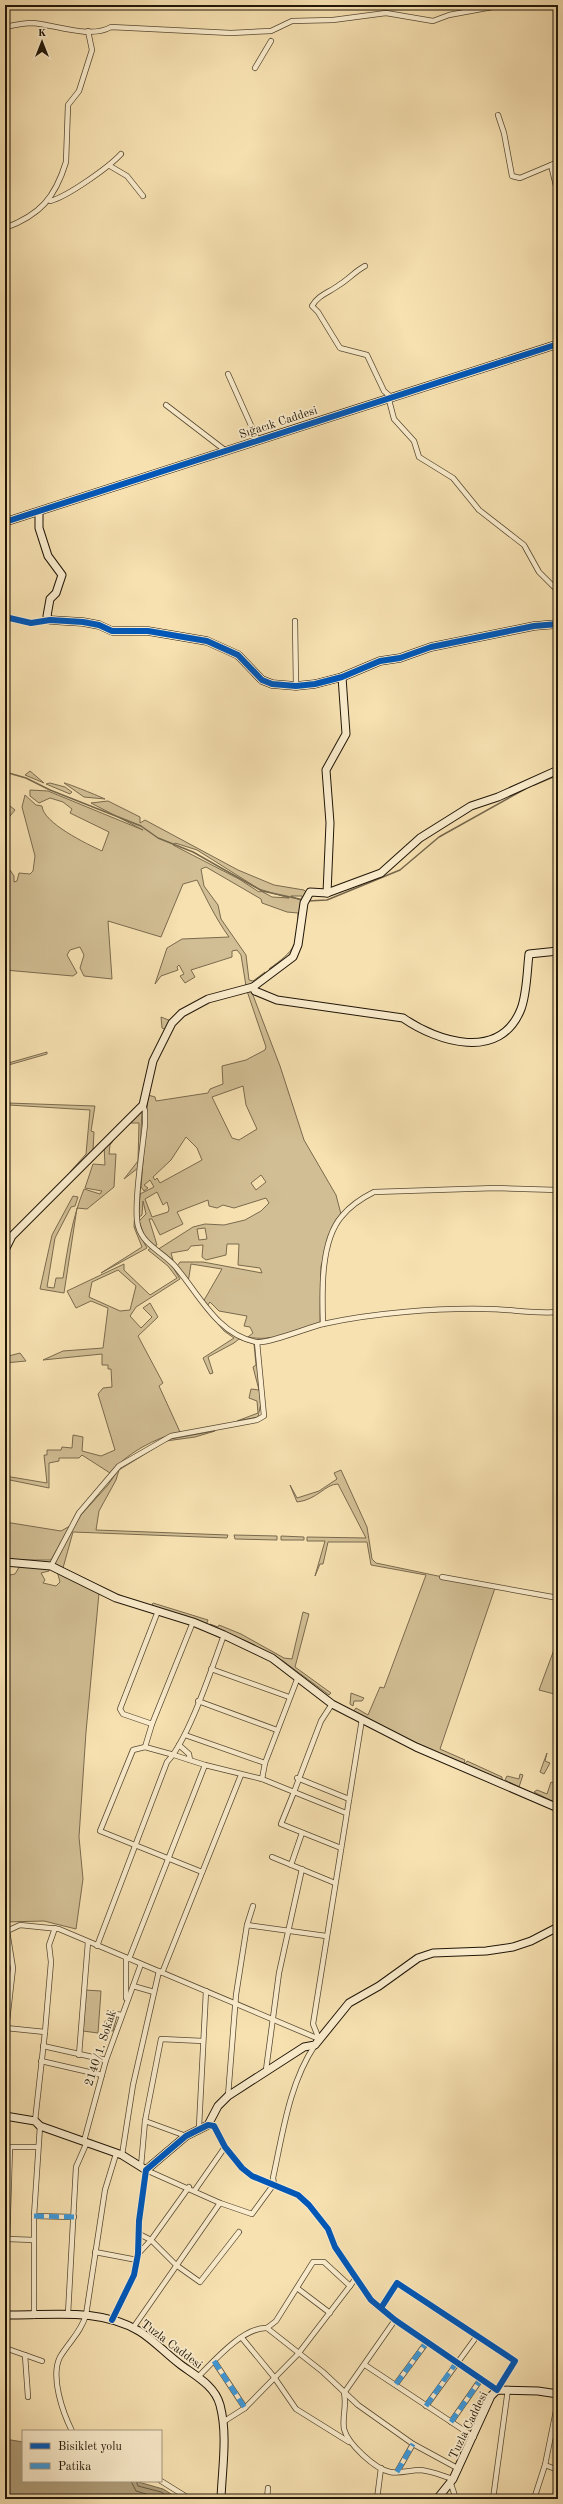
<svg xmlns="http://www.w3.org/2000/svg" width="563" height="2504" viewBox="0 0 563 2504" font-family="'Old Standard TT',serif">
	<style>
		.green { fill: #d2be94; stroke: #796a4e; fill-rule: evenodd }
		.water { fill: #ae9c78; stroke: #75664b }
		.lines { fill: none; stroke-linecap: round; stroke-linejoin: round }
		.shore { stroke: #675940; stroke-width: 1 }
		.stream { stroke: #75664b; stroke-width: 1.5 }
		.street-casing { stroke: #564932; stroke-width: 6 }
		.secondary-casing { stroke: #201608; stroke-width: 9 }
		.street { stroke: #faeccc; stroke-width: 4.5 }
		.secondary { stroke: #faeccc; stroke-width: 7 }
		.quiet { stroke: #3c9add; stroke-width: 5; stroke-dasharray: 10 5; stroke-linecap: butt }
		.cycleway-casing { stroke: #faeccc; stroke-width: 8 }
		.cycleway { stroke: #0057b8; stroke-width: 6 }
		.labels { text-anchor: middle; stroke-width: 3.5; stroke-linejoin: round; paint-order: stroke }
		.street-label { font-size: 12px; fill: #201608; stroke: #faeccc }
	</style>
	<rect width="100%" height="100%" fill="#f7e1b1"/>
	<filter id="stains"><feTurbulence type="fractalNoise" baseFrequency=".005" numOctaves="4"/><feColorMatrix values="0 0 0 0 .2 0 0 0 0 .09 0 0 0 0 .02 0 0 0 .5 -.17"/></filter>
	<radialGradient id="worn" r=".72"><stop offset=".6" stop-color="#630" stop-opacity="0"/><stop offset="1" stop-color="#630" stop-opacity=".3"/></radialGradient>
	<!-- green -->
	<g class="green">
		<polygon points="30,771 44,783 25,775"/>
		<polygon points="50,783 65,787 72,792 70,794 46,784"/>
		<path d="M 64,783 C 67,783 101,797 105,799 L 84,797 Z"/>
		<path d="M 30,790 L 48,791 L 143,830 L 91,803 L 108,801 L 140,817 L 140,823 L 145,820 L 238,870 L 274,885 L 304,890 L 306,892 L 302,899 L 302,896 L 291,896 L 302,901 L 295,949 L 293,953 L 269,969 C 295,950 298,946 298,913 L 287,912 L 262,903 L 261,899 L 206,867 L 201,869 L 204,886 L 218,905 L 221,919 L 246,955 L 249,980 L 253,981 L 265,972 C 258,993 226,991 208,998 C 191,1004 176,1016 166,1030 L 162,1028 L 161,1017 L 171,1021 C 192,1000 217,992 246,986 L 241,955 L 237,950 L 232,951 L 232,957 L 191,970 L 195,977 L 185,983 L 180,976 L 184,974 L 179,965 L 177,967 L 178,970 L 161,976 L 155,984 L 167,948 L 182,939 L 229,937 C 216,919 207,900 197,880 L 183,884 L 161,937 L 108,921 L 112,979 L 84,976 L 80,968 L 84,955 L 80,947 L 70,950 L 67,955 L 77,973 L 73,976 L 5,970 L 5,873 L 10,870 L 14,876 L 14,882 L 17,881 L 19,873 L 30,874 L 33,871 L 35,856 L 22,807 L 25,795 L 36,805 L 42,806 C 43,823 87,844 102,851 L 109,832 L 70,813 L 72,809 L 63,802 L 50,798 L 39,803 L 30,796 ZM 175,843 L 197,850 L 259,889 L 289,898 L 272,897 L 261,891 L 259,892 L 239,879 L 173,845 Z"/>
		<polygon points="5,802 15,810 6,821 5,819"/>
		<path d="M 251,990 L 280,1066 L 304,1140 L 336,1195 L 341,1214 L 321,1266 L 320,1323 C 300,1332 270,1342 248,1337 L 253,1333 L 250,1327 L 244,1326 L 247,1316 L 219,1311 L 210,1302 L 207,1306 L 203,1302 L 222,1269 L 191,1264 L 188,1283 L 177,1266 L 180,1262 L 203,1262 L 262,1273 L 260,1268 L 238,1265 L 239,1244 L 227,1244 L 226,1255 L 206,1260 L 202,1257 L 203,1245 L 191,1246 L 188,1250 L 171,1253 L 173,1260 L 157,1250 L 193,1227 L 205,1224 L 224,1225 L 245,1220 L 261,1211 L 269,1203 L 266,1198 L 234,1208 L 223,1205 L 217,1208 L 209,1206 L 208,1200 L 177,1212 L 183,1224 L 160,1235 L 152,1219 L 149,1219 L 157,1245 L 153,1246 L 146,1240 L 139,1221 L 146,1214 L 143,1201 L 142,1215 L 138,1218 L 140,1194 L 154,1187 L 150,1180 L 144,1185 L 148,1188 L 144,1191 L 141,1187 L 148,1095 L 155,1097 L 156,1101 L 208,1093 L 210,1089 L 223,1084 L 222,1066 L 246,1060 L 265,1050 L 266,1047 L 247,991 ZM 243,1086 L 246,1105 L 257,1129 L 239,1140 L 232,1138 L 212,1097 ZM 186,1137 L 197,1148 L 202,1160 L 160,1183 L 157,1178 L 155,1180 L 153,1177 L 171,1160 ZM 261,1175 L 266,1182 L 256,1190 L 251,1183 ZM 157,1192 L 163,1205 L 167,1202 L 169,1209 L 168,1212 L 152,1217 L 145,1199 ZM 205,1228 L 207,1239 L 199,1240 L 197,1229 Z"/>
		<polygon points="47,1052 47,1054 5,1066 5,1064"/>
		<polygon points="6,1068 7,1103 95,1106 91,1131 94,1132 93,1150 72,1173 70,1172 86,1154 90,1110 9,1105 5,1125"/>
		<path d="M 142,1110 L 139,1174 L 138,1168 L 124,1179 L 138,1161 L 139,1123 L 130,1123 L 115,1138 L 110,1145 L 109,1154 L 116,1154 L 114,1187 L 87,1209 L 77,1208 L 64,1293 L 40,1289 L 52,1235 L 73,1196 L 78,1197 L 75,1206 L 71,1207 L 55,1238 L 47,1287 L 54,1288 L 56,1278 L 63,1278 C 68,1246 72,1219 84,1189 L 100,1194 L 102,1191 L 85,1188 L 93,1164 L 105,1165 L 104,1145 Z"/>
		<polygon points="135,1209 136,1228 147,1248 101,1273 142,1247 134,1227"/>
		<path d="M 151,1248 L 171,1264 L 180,1279 L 136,1307 L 130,1316 L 141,1328 L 152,1317 L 143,1308 L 150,1303 L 158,1317 L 138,1336 L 163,1383 L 159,1386 L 180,1432 C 155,1438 127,1453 110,1473 L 82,1455 L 79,1458 L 59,1458 L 59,1461 L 49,1463 L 49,1488 L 5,1479 L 5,1476 L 47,1483 L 44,1455 L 47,1455 L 47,1450 L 61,1450 L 62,1447 L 72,1448 L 73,1435 L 83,1437 L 82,1451 L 101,1456 L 115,1450 L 98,1394 L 103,1388 L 112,1387 L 111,1369 L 108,1369 L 108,1365 L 102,1365 L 102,1354 L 43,1360 L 63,1351 L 103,1348 L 108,1308 L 91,1301 L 76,1308 L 67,1291 L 124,1264 L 124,1270 L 150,1295 L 177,1278 L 168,1266 L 148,1250 ZM 118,1270 L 136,1286 L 130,1310 L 120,1311 L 89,1297 L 92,1282 Z"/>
		<polygon points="204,1308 223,1326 256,1343 261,1403 258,1417 237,1421 258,1413 257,1401 249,1398 251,1389 259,1390 253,1367 256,1365 254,1344 239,1339 234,1343 208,1357 213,1373 210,1374 203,1358 234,1338 224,1331"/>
		<polygon points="20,1353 26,1361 5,1363 5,1357"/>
		<polygon points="215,1431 195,1437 166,1441 119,1470 116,1480 99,1511 96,1530 228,1535 227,1538 73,1532 63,1568 126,1598 117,1596 54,1563 80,1516 108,1485 120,1467 165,1440"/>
		<path d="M 341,1470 L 367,1527 L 372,1559 L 376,1563 L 495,1588 L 440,1749 L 465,1760 L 464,1763 L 435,1752 L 353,1712 L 356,1708 L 368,1715 L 380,1687 L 384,1688 L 426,1575 L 371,1565 L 367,1542 L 328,1542 L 323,1564 L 320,1564 L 315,1576 L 325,1541 L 307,1541 L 307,1537 L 366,1538 L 338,1484 C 325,1484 317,1500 297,1502 L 290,1485 L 297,1498 L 319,1491 L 337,1479 L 334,1473 Z"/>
		<polygon points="5,1522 61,1531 70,1526 51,1560 6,1560"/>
		<polygon points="234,1535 277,1536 277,1540 235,1539"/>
		<polygon points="281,1536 304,1537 304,1540 281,1540"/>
		<polygon points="21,1564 48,1567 49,1571 41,1573 45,1580 43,1583 56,1586 60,1582 57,1571 99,1593 86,1732 79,1837 83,1879 76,1929 44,1921 5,1922 5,1576 15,1574"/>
		<polygon points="153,1603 208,1620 206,1625 151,1607"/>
		<polygon points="303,1612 309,1614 295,1667 331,1693 329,1695 283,1661 248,1642 209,1626 210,1624 218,1627 219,1625 241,1634 284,1658 292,1659"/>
		<polygon points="555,1647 558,1647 558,1695 539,1690"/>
		<polygon points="351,1693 364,1698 362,1701 354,1701 353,1706 350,1704"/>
		<polygon points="547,1753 545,1761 550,1763 544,1774 540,1772"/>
		<polygon points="467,1761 502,1777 502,1780 465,1764"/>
		<polygon points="520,1774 523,1775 519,1787 505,1780 507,1776 519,1779"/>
		<polygon points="551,1782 558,1785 558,1804 534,1792 537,1790 547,1794"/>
		<polygon points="85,1990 101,1991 98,2033 83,2031"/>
		<polygon points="113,2016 117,2016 113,2031 105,2030 105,2021 113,2021"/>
	</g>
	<!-- water -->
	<polygon class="water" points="5,2439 23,2442 23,2481 135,2481 163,2489 179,2499 5,2499"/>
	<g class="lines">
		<!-- shore -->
		<g class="shore">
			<polyline points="131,2481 136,2491 163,2499"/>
			<polyline points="136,2481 138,2486 161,2492 172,2499"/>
		</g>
		<!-- stream -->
		<g class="stream">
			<polyline points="5,772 26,778 50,790 141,826 158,838 193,852 262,891 304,900"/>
			<polyline points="534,785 558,775"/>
			<polyline points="307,901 327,900 400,870 439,837 525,789"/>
		</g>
		<defs>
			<g id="street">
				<path d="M 5,27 C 14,25 24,23 33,23 C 56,25 90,39 111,27 L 231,33 L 271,31 L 292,21 L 333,20 L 386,13 L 433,21 L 449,15 L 503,5"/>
				<polyline points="255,68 271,41"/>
				<polyline points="498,115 504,133 512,176 520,178 551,165"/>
				<polyline points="558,162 551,165 558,194"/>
				<polyline points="110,166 127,176 143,196"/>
				<path d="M 50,201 C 67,197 109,167 121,154"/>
				<path d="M 5,228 C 40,215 55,198 66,162 L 68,105 L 79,91 L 92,50 L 88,31"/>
				<path d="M 365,266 C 354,272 349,279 339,285 C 330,292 318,295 312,306 L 318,312 L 340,348 L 367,355 L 384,391 L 391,397 L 389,400 L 394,419 L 414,441 L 419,457 L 453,478 L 479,510 L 524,545 L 539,572 L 558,591"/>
				<polyline points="228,374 258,441"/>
				<polyline points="166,405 226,451"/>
				<polyline points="5,617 31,623 50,620"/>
				<polyline points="295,621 296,686"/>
				<path d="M 143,1105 L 145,1111 L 145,1124 C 143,1146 133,1208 138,1226 C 143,1245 161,1251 174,1265 C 198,1292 216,1334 256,1342 C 268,1344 309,1327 323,1324 C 372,1313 436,1308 486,1309 C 510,1309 533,1314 558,1312"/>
				<path d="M 323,1324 C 322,1293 320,1241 342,1216 C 351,1205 362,1198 374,1192 L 496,1188 L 558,1190"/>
				<polyline points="51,1566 79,1513 119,1466 171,1436 257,1420 264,1416 257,1342"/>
				<polyline points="442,1577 558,1598"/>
				<polyline points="211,1669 289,1697"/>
				<polyline points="198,1701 277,1730"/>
				<polyline points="152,1724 123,1714 120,1709 158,1611"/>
				<polyline points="185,1735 265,1763"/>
				<polyline points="179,1745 189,1754 190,1760"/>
				<polyline points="145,1747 152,1724 193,1622"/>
				<polyline points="297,1778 349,1799"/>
				<polyline points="262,1779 265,1763 298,1677"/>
				<polyline points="341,1848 281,1824 294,1792 346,1813"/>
				<polyline points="272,1857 335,1883"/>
				<polyline points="291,1865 302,1833"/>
				<polyline points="202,1872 100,1831 133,1750 145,1747 174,1755 205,1765 262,1779 294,1792 321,1721 332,1704"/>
				<polyline points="247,1925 253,1906"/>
				<path d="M 97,1946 L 167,1762 C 189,1739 212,1667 224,1635"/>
				<polyline points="129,1959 205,1765"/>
				<polyline points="162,1973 241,1775"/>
				<polyline points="133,1986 154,1992"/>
				<polyline points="126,1998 126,1958"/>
				<polyline points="109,2013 122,2015"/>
				<polyline points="6,2028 45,2032"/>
				<polyline points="5,2039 13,1968 7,1931 20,1925 59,1929 319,2039"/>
				<polyline points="319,2039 313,2024 362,1719"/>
				<polyline points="43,2046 106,2060"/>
				<polyline points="79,2055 88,1942"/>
				<polyline points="41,2061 102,2075"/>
				<polyline points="266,2070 279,1973 302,1869"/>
				<polyline points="228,2096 236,1995 247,1925 326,1936"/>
				<polyline points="35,2121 45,2032 51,1962 49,1945 55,1928"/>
				<polyline points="145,2121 186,2136"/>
				<polyline points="208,2125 214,2126 225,2147 242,2168 252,2176 298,2195 309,2205 328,2229 335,2247 371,2300 395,2320 497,2390 515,2361 397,2283 381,2308"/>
				<polyline points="199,2127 206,1991"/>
				<polyline points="84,2141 106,2060 141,1964"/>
				<polyline points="5,2147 37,2147"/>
				<polyline points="122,2155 133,2085 159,1971"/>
				<polyline points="141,2166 145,2121 161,2039 203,2041"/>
				<polyline points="195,2190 225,2147"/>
				<polyline points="34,2216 74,2217"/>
				<polyline points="139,2234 151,2240 176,2265 200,2282 239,2232"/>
				<polyline points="8,2239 34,2240"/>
				<polyline points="95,2252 137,2260"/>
				<polyline points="138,2254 151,2240 189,2187"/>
				<polyline points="297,2288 330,2313"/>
				<polyline points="5,2309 10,2147"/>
				<polyline points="68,2314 76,2167 87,2142"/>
				<polyline points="34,2316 34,2216 40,2126"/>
				<path d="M 112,2320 L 134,2275 L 138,2254 L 139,2221 L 146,2170 L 220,2203 L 252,2214 L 274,2184 L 273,2178 C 283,2132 289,2084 315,2045"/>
				<path d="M 395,2320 L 344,2393 C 347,2406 342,2416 344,2429 C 348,2444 375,2469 390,2472 C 400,2474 410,2470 421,2470 C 431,2471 443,2476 453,2479"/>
				<polyline points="133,2328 220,2203"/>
				<polyline points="267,2328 323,2372 358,2405 413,2444 459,2469"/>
				<polyline points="242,2338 274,2377 296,2409 349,2442"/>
				<polyline points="5,2348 42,2361"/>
				<polyline points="25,2355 28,2397"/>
				<polyline points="214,2361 245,2408"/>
				<polyline points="365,2365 474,2437"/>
				<path d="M 198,2377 C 214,2361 243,2327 267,2328 L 276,2321 L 313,2262 L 324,2262 L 350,2286 L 356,2278"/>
				<polyline points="396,2384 427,2342"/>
				<polyline points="426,2406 477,2336"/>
				<polyline points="223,2422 245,2408 298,2354 350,2286"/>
				<polyline points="451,2422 481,2379"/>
				<path d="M 72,2431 C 63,2413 50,2377 60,2357 C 69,2342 81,2332 86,2315 L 105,2190 L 116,2154"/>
				<polyline points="545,2465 558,2470"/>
				<polyline points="397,2472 413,2444"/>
				<polyline points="161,2481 190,2499"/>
				<polyline points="451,2484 456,2499"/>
				<polyline points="267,2499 268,2488"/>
				<polyline points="377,2499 381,2468"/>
				<polyline points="493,2499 508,2389"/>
				<polyline points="534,2499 545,2465 558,2401"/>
				<polyline points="557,2499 558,2494"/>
			</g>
			<g id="secondary">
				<polyline points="39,512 39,528 48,556 62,575 56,593 50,599 47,616 50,620 83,622 99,625 112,631 148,631 207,641 238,655 262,680 272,684 296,686 315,684 342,677 380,661 400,658 431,647 534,626 558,624"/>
				<polyline points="5,522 558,344"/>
				<polyline points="327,893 330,823 326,770 346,734 342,677"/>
				<path d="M 253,987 L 255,991 L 277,1000 L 403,1018 C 438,1042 500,1062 521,1009 C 527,993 527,971 529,954 L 558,951"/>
				<polyline points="5,1250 12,1236 143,1105 153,1061 172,1023 182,1013 208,999 253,987 293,957 298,945 304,903 310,892 327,893 381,873 420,838 471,806 498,797 558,770"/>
				<polyline points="5,1562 51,1566 116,1598 193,1622 224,1635 272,1658 332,1704 416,1747 558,1808"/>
				<polyline points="5,2116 35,2121 40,2126 122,2155 146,2170 186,2136 208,2125 218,2106 228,2096 304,2047 315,2045 349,2003 379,1986 418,1958 433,1953 486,1951 513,1947 531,1941 558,1927"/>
				<path d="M 5,2315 C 50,2316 98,2307 139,2331 C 154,2340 166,2354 181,2365 C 196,2376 215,2386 220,2405 C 228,2435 222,2469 221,2499"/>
				<polyline points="437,2499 453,2479 491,2396 497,2390 538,2391 558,2394"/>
			</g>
		</defs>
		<!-- street casing -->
		<use href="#street" class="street-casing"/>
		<!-- secondary casing -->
		<use href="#secondary" class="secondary-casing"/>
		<!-- street -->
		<use href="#street" class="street"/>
		<!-- secondary -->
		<use href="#secondary" class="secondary"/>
		<!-- quiet -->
		<g class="quiet">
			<polyline points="5,2183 9,2183"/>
			<polyline points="34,2216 74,2217"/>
			<polyline points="5,2221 8,2221"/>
			<polyline points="214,2361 245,2408"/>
			<polyline points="396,2384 427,2342"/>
			<polyline points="426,2406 456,2363"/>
			<polyline points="451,2422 481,2379"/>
			<polyline points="397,2472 413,2444"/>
		</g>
		<defs>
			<g id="cycleway">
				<polyline points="5,522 558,344"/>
				<polyline points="5,617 31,623 50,620 83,622 99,625 112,631 148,631 207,641 238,655 262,680 272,684 296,686 315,684 342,677 380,661 400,658 431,647 534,626 558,624"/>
				<polyline points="112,2320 134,2275 138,2254 139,2221 146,2170 186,2136 208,2125 214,2126 225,2147 242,2168 252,2176 298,2195 309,2205 328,2229 335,2247 371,2300 395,2320 497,2390 515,2361 397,2283 381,2308"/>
			</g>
		</defs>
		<!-- cycleway casing -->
		<use href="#cycleway" class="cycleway-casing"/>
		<!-- cycleway -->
		<use href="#cycleway" class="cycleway"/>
	</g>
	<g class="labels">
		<!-- street labels -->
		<g class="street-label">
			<text transform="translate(278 422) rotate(-18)" y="4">Sığacık Caddesi</text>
			<text transform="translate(100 2048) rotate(-72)" y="4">2140/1. Sokak</text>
			<text transform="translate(172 2344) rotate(37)" y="4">Tuzla Caddesi</text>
			<text transform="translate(468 2425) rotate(-64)" y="4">Tuzla Caddesi</text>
		</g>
	</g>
	<!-- margin -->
	<rect width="563" height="2504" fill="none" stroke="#f7e1b1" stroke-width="20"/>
	<rect x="6" y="6" width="551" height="2492" fill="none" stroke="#201608" stroke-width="2"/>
	<rect x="10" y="10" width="543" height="2484" fill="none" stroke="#201608"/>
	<!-- legend -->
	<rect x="22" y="2430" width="140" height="52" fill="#faeccc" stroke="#a3967e"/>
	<rect x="30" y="2443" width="20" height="6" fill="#0057b8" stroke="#a3967e"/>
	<text x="58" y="2450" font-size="12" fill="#201608">Bisiklet yolu</text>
	<rect x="30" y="2463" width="20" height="6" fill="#3c9add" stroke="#a3967e"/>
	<text x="58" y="2470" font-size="12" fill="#201608">Patika</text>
	<!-- north arrow -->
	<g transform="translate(42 42)" stroke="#faeccc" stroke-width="3" paint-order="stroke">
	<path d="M0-3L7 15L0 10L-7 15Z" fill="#201608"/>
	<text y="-6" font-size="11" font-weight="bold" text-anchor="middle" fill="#201608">K</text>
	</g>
	<rect width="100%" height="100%" filter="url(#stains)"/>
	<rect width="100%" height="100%" fill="url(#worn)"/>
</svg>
